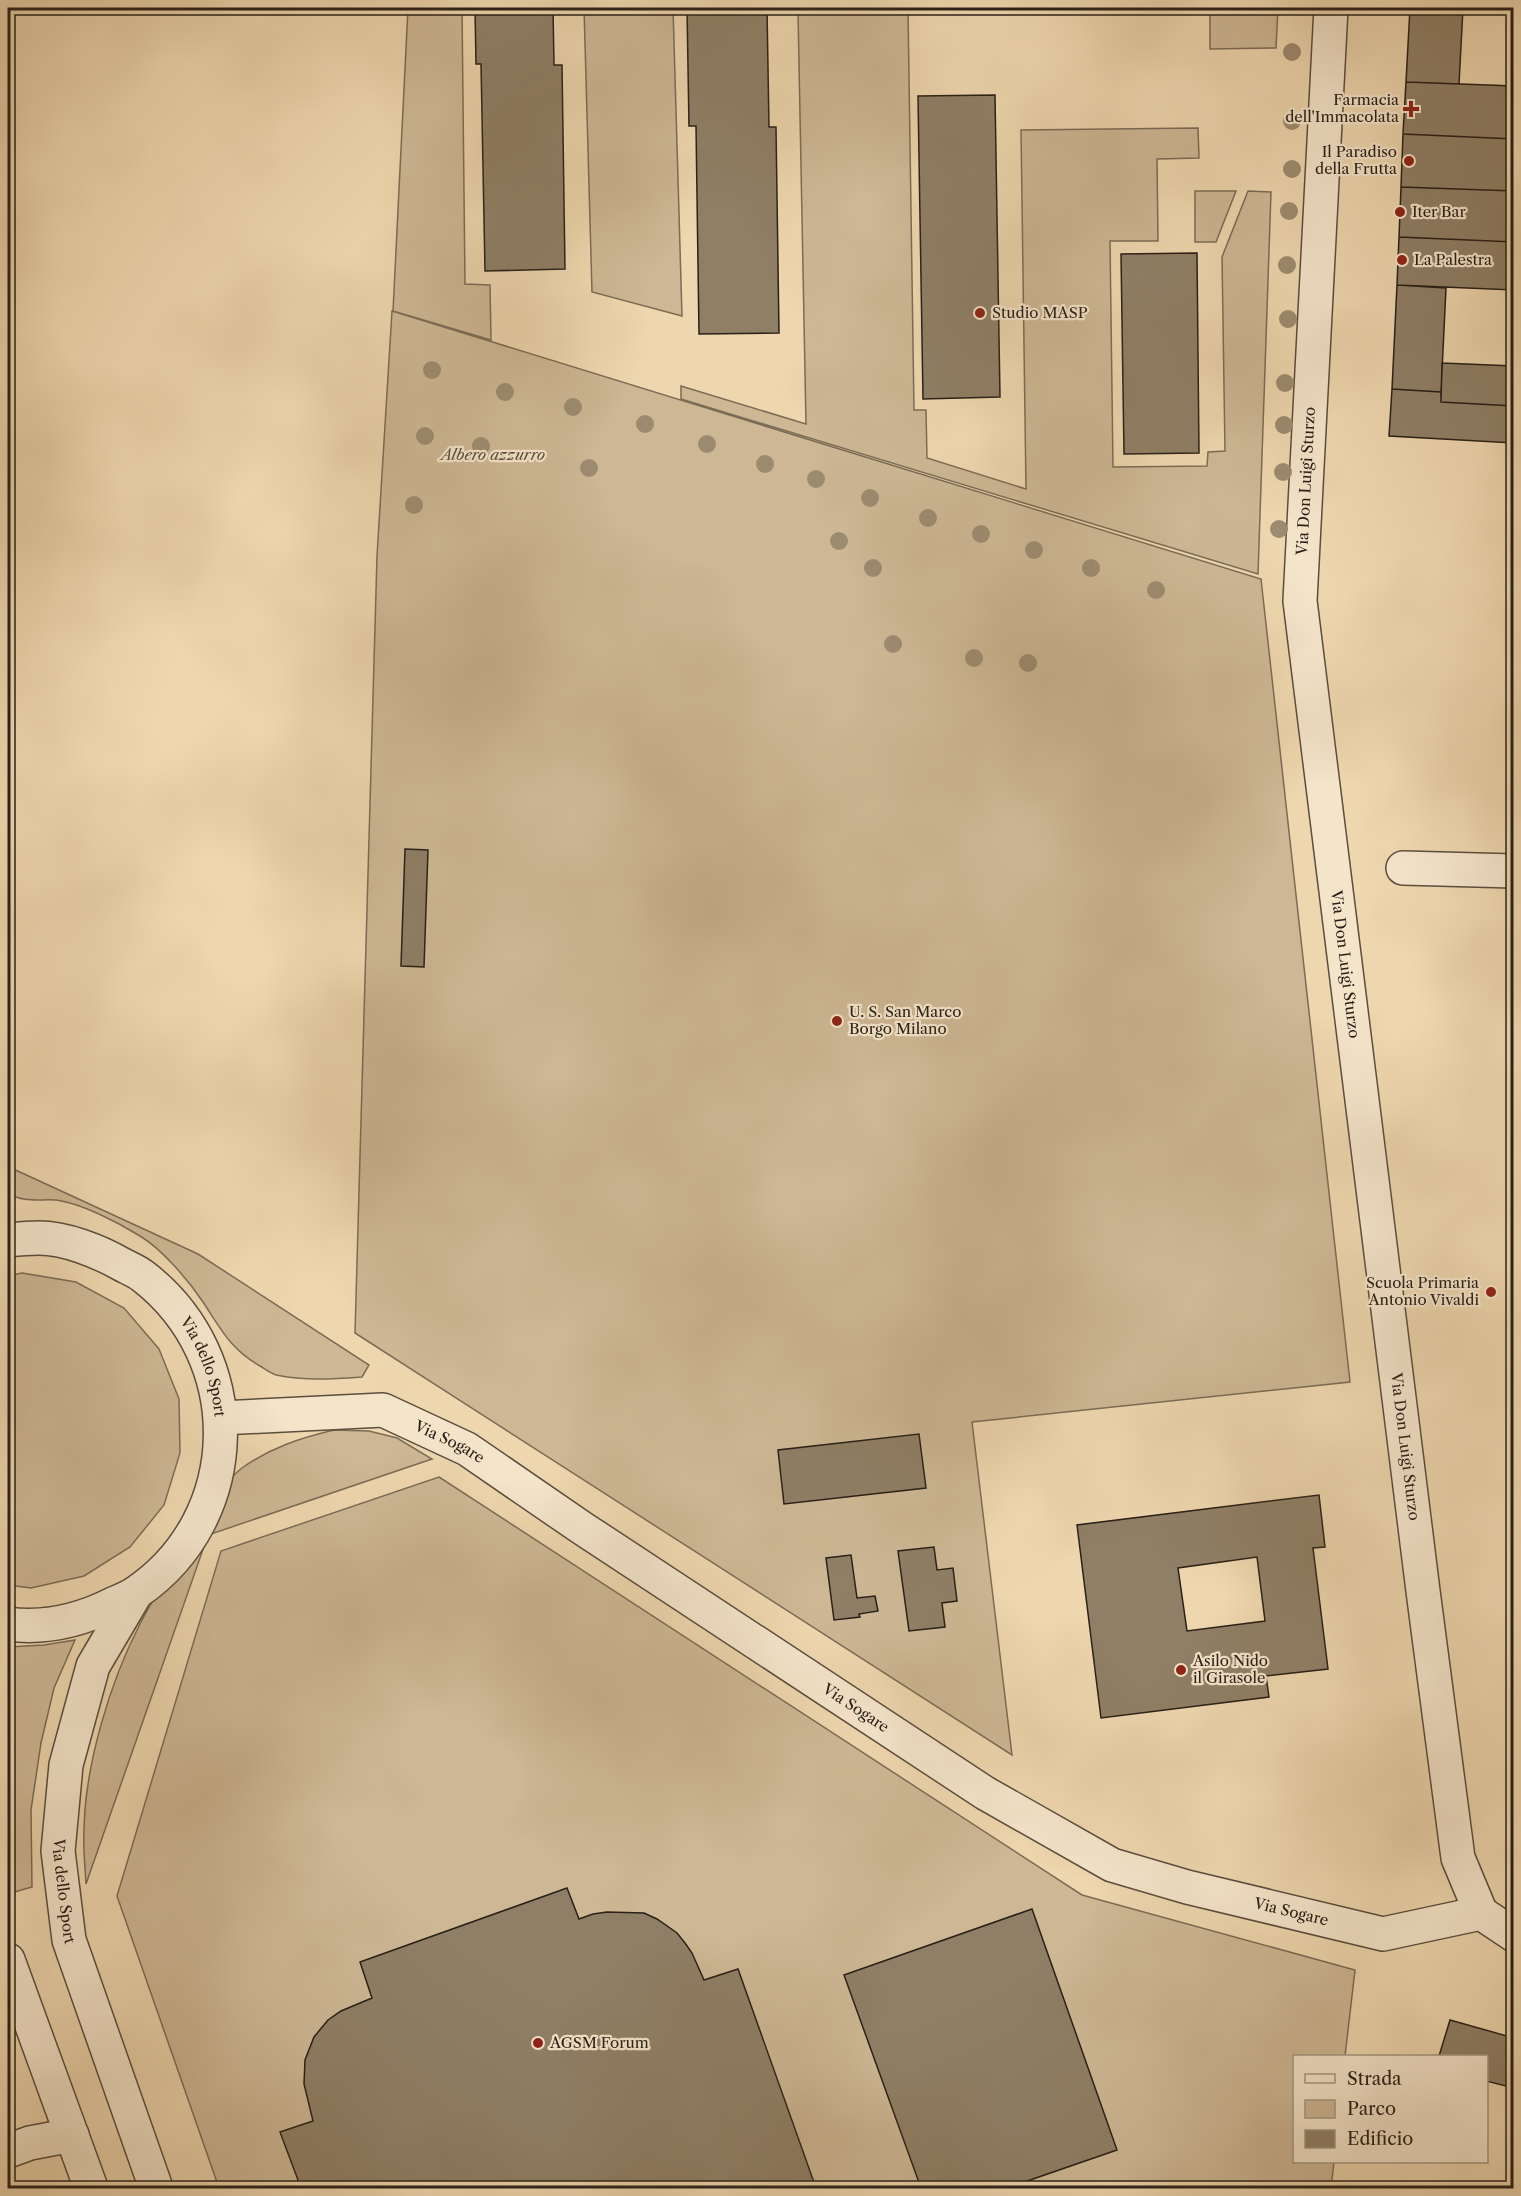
<svg xmlns="http://www.w3.org/2000/svg" width="1521" height="2196" font-family="'Libre Caslon Text',serif">
<rect width="100%" height="100%" fill="#eed6ae"/>
<filter id="stains"><feTurbulence type="fractalNoise" baseFrequency=".00333" numOctaves="4"/><feColorMatrix values="0 0 0 0 .2 0 0 0 0 .09 0 0 0 0 .02 0 0 0 .5 -.17"/></filter>
<radialGradient id="worn" r=".72"><stop offset=".6" stop-color="#630" stop-opacity="0"/><stop offset="1" stop-color="#630" stop-opacity=".3"/></radialGradient>
<path fill="#cdb794" stroke="#7b6c56" stroke-width="1.5" d="M408 8H462L465 284 490 285 491 340 393 311Z
M584 8H673L682 316 592 292Z
M1210 8H1278L1276 48 1210 49Z
M908 10 914 410H926L927 458 1026 489 1021 130 1198 128 1199 158 1157 159 1158 241H1110L1113 467 1207 466 1208 452 1225 451 1222 257 1248 191 1271 192 1258 574 681 399V386L806 424 798 12Z
M1195 191H1236L1216 242H1195Z
M392 311 1261 579 1350 1382 972 1422 1012 1755 355 1333 377 556Z
M9 1167 198 1254 369 1365 362 1377C334 1379 304 1381 276 1375 270 1373 265 1369 260 1366 230 1349 221 1329 203 1302 189 1281 162 1249 140 1236 119 1223 81 1203 56 1200 38 1199 24 1203 8 1193Z
M22 1273 76 1282 124 1308 159 1349 179 1399 180 1453 164 1505 130 1547 84 1576 31 1588 8 1585V1276Z
M334 1430 369 1431 397 1438 432 1459 208 1535 86 1884C85 1866 83 1848 84 1830 85 1765 110 1682 140 1624 155 1594 174 1567 192 1539 206 1517 222 1483 242 1468 270 1448 300 1438 334 1430Z
M439 1477 1082 1895 1355 1970 1345 2056H1294V2162H1334L1331 2188H219L117 1896 221 1551Z
M75 1640 54 1688 41 1743 31 1810 32 1887 11 1893 8 1883V1647L44 1645Z"/>
<path fill="#8f7f66" stroke="#292018" stroke-width="1.5" fill-rule="evenodd" d="M475 8H553L554 65H562L565 269 485 271 481 64H476Z
M687 8H767L769 127H776L779 333 699 334 696 126H689Z
M1410 8H1463L1459 84 1406 82Z
M1406 82 1514 86V139L1403 134Z
M995 95 1000 397 923 399 918 96Z
M1403 134 1514 139V191L1401 187Z
M1401 187 1514 191V242L1399 237Z
M1399 237 1514 242V290L1397 285Z
M1197 253 1199 453 1124 454 1121 254Z
M1397 285 1446 288 1441 392 1392 389Z
M1442 363 1514 366V406L1441 402Z
M1392 389 1441 392V402L1514 406V443L1389 436Z
M405 849 428 850 424 967 401 966Z
M919 1434 926 1488 784 1504 778 1450Z
M1319 1495 1325 1547 1313 1548 1328 1669 1266 1676 1269 1697 1101 1718 1077 1525ZM1257 1557 1265 1621 1187 1631 1178 1568Z
M934 1547 937 1570 953 1568 957 1601 942 1603 945 1627 909 1631 898 1551Z
M851 1555 857 1598 875 1596 878 1611 859 1614 860 1617 834 1620 826 1558Z
M567 1888 579 1919 593 1914 607 1912 644 1913 657 1919 677 1933 685 1943 692 1953 704 1980 738 1969 816 2188H301L280 2132 313 2121 304 2084 305 2060 314 2037 328 2020 341 2011 372 1998 360 1962Z
M1032 1909 1117 2150 1007 2188H921L844 1975Z
M1450 2020 1514 2038V2088L1486 2081V2056H1439Z"/>
<g fill="none" stroke-linecap="round" stroke-linejoin="round">
<defs>
<g id="minor">
<path id="s1" d="M1331 8 1300 601 1423 1591 1458 1858 1481 1913"/>
<path d="M1403 868 1514 871"/>
<path id="s2" d="M8 1240C18 1239 29 1238 39 1238 65 1238 98 1251 121 1264 128 1268 137 1271 144 1277 248 1358 246 1517 137 1592 130 1597 120 1601 113 1604 79 1621 45 1629 8 1624"/>
<path id="s3" d="M221 1418 383 1410 467 1449 582 1528 985 1793 1112 1865 1187 1887 1383 1934 1481 1913 1514 1935"/>
<path id="s4" d="M136 1593 93 1666 66 1765 58 1851 69 1940 156 2188"/>
<path d="M8 1960 91 2188"/>
<path d="M8 2151 30 2143 72 2135"/>
</g>
</defs>
<use href="#minor" stroke="#5a4e3e" stroke-width="36"/>
<use href="#minor" stroke="#f4e4ca" stroke-width="33"/>
</g>
<g fill="#9d8b70">
<circle cx="1292" cy="52" r="9"/>
<circle cx="1292" cy="121" r="9"/>
<circle cx="1292" cy="169" r="9"/>
<circle cx="1289" cy="211" r="9"/>
<circle cx="1287" cy="265" r="9"/>
<circle cx="1288" cy="319" r="9"/>
<circle cx="432" cy="370" r="9"/>
<circle cx="1285" cy="383" r="9"/>
<circle cx="505" cy="392" r="9"/>
<circle cx="573" cy="407" r="9"/>
<circle cx="645" cy="424" r="9"/>
<circle cx="1284" cy="425" r="9"/>
<circle cx="425" cy="436" r="9"/>
<circle cx="707" cy="444" r="9"/>
<circle cx="481" cy="446" r="9"/>
<circle cx="765" cy="464" r="9"/>
<circle cx="589" cy="468" r="9"/>
<circle cx="1283" cy="472" r="9"/>
<circle cx="816" cy="479" r="9"/>
<circle cx="870" cy="498" r="9"/>
<circle cx="414" cy="505" r="9"/>
<circle cx="928" cy="518" r="9"/>
<circle cx="1279" cy="529" r="9"/>
<circle cx="981" cy="534" r="9"/>
<circle cx="839" cy="541" r="9"/>
<circle cx="1034" cy="550" r="9"/>
<circle cx="873" cy="568" r="9"/>
<circle cx="1091" cy="568" r="9"/>
<circle cx="1156" cy="590" r="9"/>
<circle cx="893" cy="644" r="9"/>
<circle cx="974" cy="658" r="9"/>
<circle cx="1028" cy="663" r="9"/>
</g>
<g fill="#8f2418" stroke="#f4e4ca" stroke-width="2">
<path d="M1408 100h6v6h6v6h-6v6h-6v-6h-6v-6h6z"/>
<circle cx="1409" cy="161" r="6"/>
<circle cx="1400" cy="212" r="6"/>
<circle cx="1402" cy="260" r="6"/>
<circle cx="980" cy="313" r="6"/>
<circle cx="837" cy="1021" r="6"/>
<circle cx="1491" cy="1292" r="6"/>
<circle cx="1181" cy="1670" r="6"/>
<circle cx="538" cy="2043" r="6"/>
</g>
<g text-anchor="middle" stroke-width="4.5" stroke-linejoin="round" paint-order="stroke">
<g font-size="15" fill="#292018" stroke="#f4e4ca" text-anchor="start">
<text x="1399" y="105" text-anchor="end">Farmacia<tspan x="1399" dy="17">dell'Immacolata</tspan></text>
<text x="1397" y="157" text-anchor="end">Il Paradiso<tspan x="1397" dy="17">della Frutta</tspan></text>
<text x="1412" y="217">Iter Bar</text>
<text x="1414" y="265">La Palestra</text>
<text x="992" y="318">Studio MASP</text>
<text x="849" y="1017">U. S. San Marco<tspan x="849" dy="17">Borgo Milano</tspan></text>
<text x="1479" y="1288" text-anchor="end">Scuola Primaria<tspan x="1479" dy="17">Antonio Vivaldi</tspan></text>
<text x="1193" y="1666">Asilo Nido<tspan x="1193" dy="17">il Girasole</tspan></text>
<text x="550" y="2048">AGSM Forum</text>
</g>
<g font-size="15" font-style="italic" fill="#5a4d3d" stroke="#f4e4ca">
<text x="493" y="460">Albero azzurro</text>
</g>
<g font-size="15" fill="#292018" stroke="#f4e4ca">
<text transform="translate(1306 481) rotate(-87)" y="5">Via Don Luigi Sturzo</text>
<text dy="5" stroke="none"><textPath href="#s1" startOffset="960">Via Don Luigi Sturzo</textPath></text>
<text dy="5" stroke="none"><textPath href="#s2" startOffset="255">Via dello Sport</textPath></text>
<text dy="5" stroke="none"><textPath href="#s3" startOffset="236">Via Sogare</textPath></text>
<text dy="5" stroke="none"><textPath href="#s1" startOffset="1446">Via Don Luigi Sturzo</textPath></text>
<text dy="5" stroke="none"><textPath href="#s3" startOffset="722">Via Sogare</textPath></text>
<text dy="5" stroke="none"><textPath href="#s4" startOffset="314">Via dello Sport</textPath></text>
<text dy="5" stroke="none"><textPath href="#s3" startOffset="1208">Via Sogare</textPath></text>
</g>
</g>
<rect width="1521" height="2196" fill="none" stroke="#eed6ae" stroke-width="30"/>
<rect x="9" y="9" width="1503" height="2178" fill="none" stroke="#292018" stroke-width="3"/>
<rect x="15" y="15" width="1491" height="2166" fill="none" stroke="#292018" stroke-width="1.5"/>
<rect x="1293" y="2055" width="195" height="108" fill="#f4e4ca" stroke="#a39683" stroke-width="1.5"/>
<rect x="1305" y="2074" width="30" height="9" fill="#f4e4ca" stroke="#a39683" stroke-width="1.5"/>
<text x="1347" y="2085" font-size="18" fill="#292018">Strada</text>
<rect x="1305" y="2100" width="30" height="18" fill="#cdb794" stroke="#a39683" stroke-width="1.5"/>
<text x="1347" y="2115" font-size="18" fill="#292018">Parco</text>
<rect x="1305" y="2130" width="30" height="18" fill="#8f7f66" stroke="#a39683" stroke-width="1.5"/>
<text x="1347" y="2145" font-size="18" fill="#292018">Edificio</text>
<rect width="100%" height="100%" filter="url(#stains)"/>
<rect width="100%" height="100%" fill="url(#worn)"/>
</svg>
